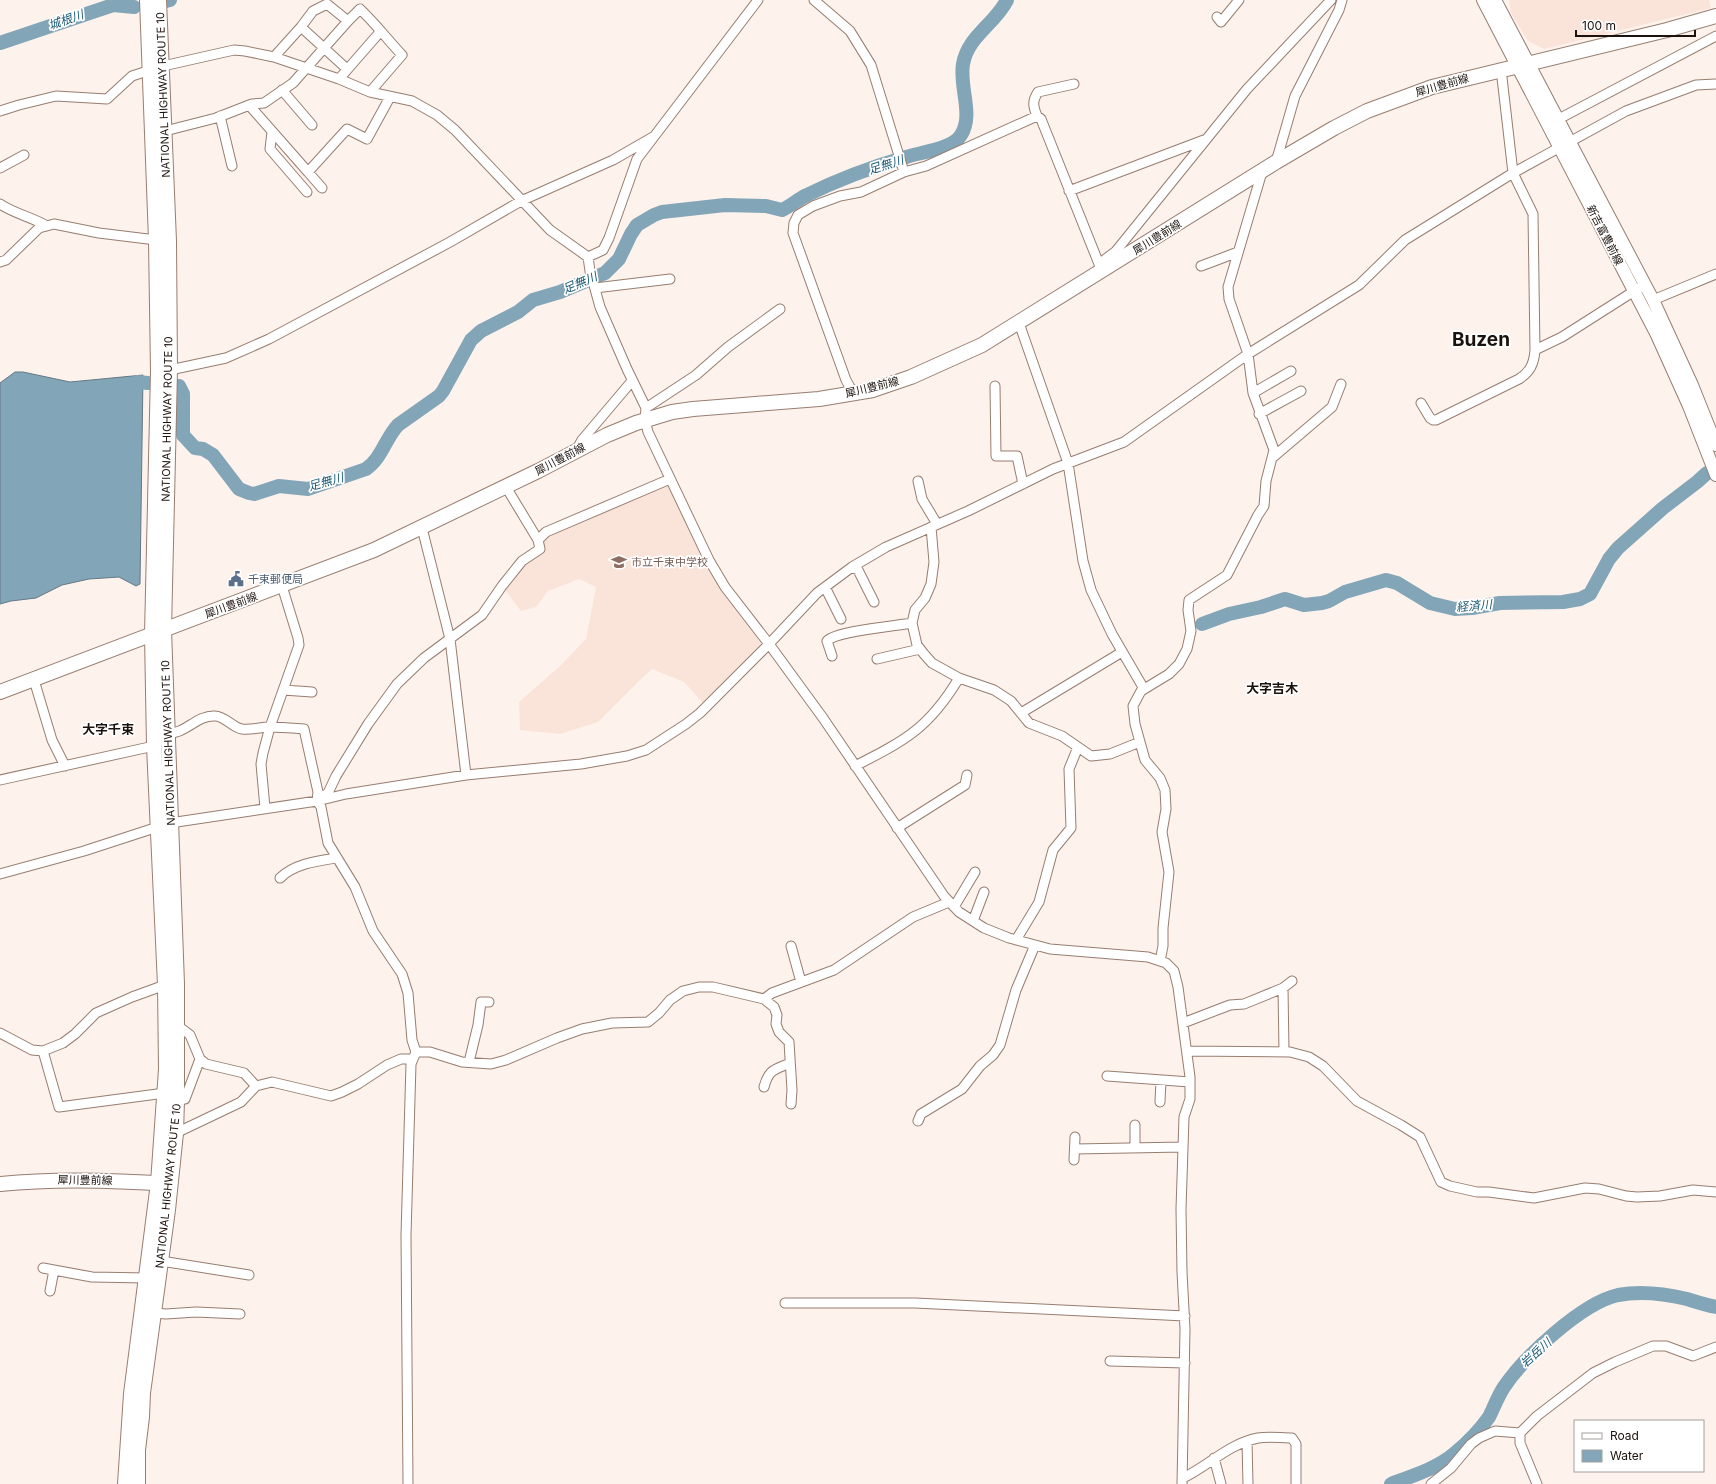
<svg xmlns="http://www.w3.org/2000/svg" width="1716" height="1484" font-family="Inter,'Noto Sans JP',sans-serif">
<rect width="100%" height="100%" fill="#fef2ec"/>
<path fill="#fae4d9" d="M1509 0H1709L1711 8 1544 49 1528 41 1511 13Z
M670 479 725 587 761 644 743 669 706 706 684 682 652 669 640 680 598 722 560 734 520 730 519 702 560 666 586 639 596 587 579 579 548 591 536 607 521 611 502 586 540 549 538 540Z"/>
<path fill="#82a5b8" stroke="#637985" d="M15 372H23L70 382 143 375 140 584 136 586 119 577 89 579 62 585 36 598 11 601 0 604V383Z"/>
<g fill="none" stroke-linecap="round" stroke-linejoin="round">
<path stroke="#82a5b8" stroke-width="14" d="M166 1 170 0
M0 43 113 5 134 7
M176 386H179L183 394V435L195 448 203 449 213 455 239 489 249 493 254 494 279 486 308 489 366 469C382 458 385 439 398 425L439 396 443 391 471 340 481 331 518 312 533 300 560 292 605 273 619 259 631 234 637 225 654 215 662 212 725 205 766 206 782 210C791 206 798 199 807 195 839 179 872 167 906 157 921 152 953 149 961 135 974 115 959 87 963 64 968 36 995 24 1007 0
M130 392 137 382 148 383
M1202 624 1229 614 1261 607 1285 599 1304 605 1322 603 1329 601 1345 592 1386 580 1397 583 1430 603 1455 609 1472 608 1500 603 1563 602 1580 599 1590 594 1609 559 1618 548 1663 508 1697 482 1707 473
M1391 1484C1412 1476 1436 1469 1454 1454 1466 1444 1480 1430 1489 1417 1494 1407 1498 1396 1504 1387 1524 1357 1582 1303 1618 1295 1639 1291 1666 1294 1687 1299 1697 1302 1706 1305 1716 1307"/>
<defs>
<path id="minor" d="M814 0 850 31 871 65 904 172
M1217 17 1221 22 1239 0
M301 27 347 69
M274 57 301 27 313 11 327 4 348 21 360 9C375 23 387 39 402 55L370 92
M339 79 380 32
M282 90 312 125
M249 105 308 172 347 129 367 139 390 97
M0 111 19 105 56 96 107 99 132 76 163 66 234 50 245 51 274 57 339 79 370 92 412 101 437 115 455 130 550 230 588 257 590 271 600 307 627 369 646 408 645 420 648 432 709 560 725 587 769 644 823 718 944 896 959 912 984 928 1009 938 1050 949 1148 957 1166 963 1174 971 1178 987 1190 1077V1099L1184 1117 1181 1209 1182 1272 1185 1329 1182 1484
M220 116 232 166
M1037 116C1033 106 1032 101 1038 92L1074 84
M1553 122 1716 36
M165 131 216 118 252 104 264 103 293 83 348 21
M272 132 270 149 307 192
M1276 162 1295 96 1339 10 1342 0
M0 168 24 155
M308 172 322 188
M1069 191 1204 140
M0 204C15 214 32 217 47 226
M588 257 603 250 609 238 637 159 758 0
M0 262 6 260 39 228 54 224 99 233 156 240
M1099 264 1116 251 1247 89 1331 0
M1201 266 1238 252
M595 288 670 279
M1653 300 1716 274
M1019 323 1068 463 1083 561 1091 590 1112 634 1144 689
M1535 350 1562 337 1639 288
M170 370 226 358 269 339 450 242 521 201 613 160 653 137
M995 386 996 456H1017L1023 484
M853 393 846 380 793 233 794 223 798 215 813 206 840 196 861 192 904 172 926 166 1037 116 1041 119 1099 264 1101 272
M1253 393 1291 371
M1421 403 1430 418 1433 420H1436L1519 379C1530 372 1534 364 1535 350L1533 214 1513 173 1501 69
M646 408 696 375 728 347 780 309
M1259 414 1301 391
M576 451 582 440 632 381
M1272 458 1332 407 1341 384
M918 481 922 499 937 524
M931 527 934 562 931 584 925 598 915 610 912 623 917 645 924 654 932 663 959 678 994 690 1011 701 1029 723 1062 736 1091 756 1110 754 1140 742
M422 528 450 639 466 775
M538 540 546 532 670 479
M852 567 858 570 874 602
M825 587 841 619
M832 656 827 641C836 631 895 626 912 623
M877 659 920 649
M34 680 52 740 65 766
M283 690 312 692
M1021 713 1122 652
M855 766C906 740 929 728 959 678
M0 780 154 746 167 733C185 735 196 715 215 716 225 716 233 728 242 729 250 730 259 728 267 727 279 727 292 728 304 729L318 792 317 801 321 807 328 843 355 887 373 931 402 974 408 993 412 1040 416 1052 411 1064 406 1235 408 1484
M319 799 328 793 336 776 368 724 397 684 424 658 482 615 502 586 522 561 540 549 538 540 506 487
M265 808 261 764 263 753 270 727 299 645 298 638 282 586
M897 828 965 785 967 775
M0 874 84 851 170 823 317 801 346 794 466 775 581 764 627 756 646 750 686 724 700 713 769 644 817 593 852 567 886 547 968 511 1053 469 1124 442 1248 354 1359 285 1405 240 1513 173 1626 111 1696 85 1716 84
M280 878C294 864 317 861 336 858
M954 907 975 872
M973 921 984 892
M1016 940 1039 902 1053 850 1071 828 1069 769 1078 747
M791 946 801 982
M1160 961 1163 946V928L1169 872 1162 832 1166 809 1165 790 1160 778 1145 760 1135 724 1133 706 1141 691 1169 674 1179 664 1187 649 1191 631 1188 610 1189 600 1227 575 1258 515 1264 506 1266 481 1274 450 1253 393 1248 354 1229 299 1228 287 1262 172
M764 999 772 993 834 970 913 917 949 902
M1183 1023 1230 1005 1244 1004 1283 988
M177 1025 190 1035 200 1059 206 1064 244 1073 256 1086
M0 1033 32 1050 43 1051 63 1043 75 1034 96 1013 132 997 165 985
M43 1051 59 1107 165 1093 177 1100 185 1099 200 1059
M1187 1051 1290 1052 1309 1057 1323 1066 1357 1101 1401 1125 1420 1137 1441 1182 1450 1186 1477 1192H1489L1534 1198 1585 1188 1599 1189 1626 1196 1637 1197 1660 1196 1693 1190 1716 1192
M1284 1051 1283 988 1292 981
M416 1052H430L462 1062 491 1064 506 1060 557 1038 582 1029 612 1023 648 1022 659 1013 670 1000 683 991 699 987H713L764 999 774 1007 777 1015 776 1024 779 1032 789 1042 792 1090 791 1104
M469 1062 478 1025 481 1002H489
M1107 1076 1190 1082
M764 1087C769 1069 774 1070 790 1063
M1160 1102 1161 1080
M918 1121 921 1114 962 1089 980 1066 993 1055 1000 1045 1016 990 1035 945
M176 1133 241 1102 256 1086 272 1082 331 1096 342 1092 358 1084 387 1065 401 1059H413
M1135 1148V1125
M1075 1149 1183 1147
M1074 1160 1075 1137
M161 1261 249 1275
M43 1268 92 1277 146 1278
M50 1291 54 1270
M785 1303H915L1185 1316
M154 1313 166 1314 196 1312 240 1314
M1110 1361 1185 1363
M1247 1441 1248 1484
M1214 1458 1221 1484
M1183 1478C1210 1465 1228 1444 1258 1438 1269 1436 1281 1438 1292 1438L1296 1444V1484
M1431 1484 1451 1468 1471 1444 1479 1438 1495 1431 1520 1433
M1537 1484 1520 1443V1433L1537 1416 1593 1373 1615 1362 1653 1346H1666L1693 1356 1716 1347"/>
<path id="secondary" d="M1483 0 1657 335 1689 406 1716 475
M1495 0 1653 300 1692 385 1716 445"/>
<path id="primary" d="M0 692 374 550 538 471 607 435 636 423 672 412 693 409 819 399 873 390 911 377 982 345 1276 162 1334 128 1367 111 1432 87 1667 30 1716 16
M0 1184C57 1178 113 1180 170 1184"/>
<path id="trunk" d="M125 1484 131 1394 158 1183 166 1069 165 985 154 746 152 635 158 371 156 240 147 0
M138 1484V1450L142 1417 143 1393 168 1210 176 1133 177 1100V984L164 630 170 370 169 241 159 0"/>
</defs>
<use href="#minor" stroke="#977d70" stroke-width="11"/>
<use href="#secondary" stroke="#977d70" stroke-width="14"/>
<use href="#primary" stroke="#977d70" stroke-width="16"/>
<use href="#trunk" stroke="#977d70" stroke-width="16"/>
<use href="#minor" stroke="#fff" stroke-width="9"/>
<use href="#secondary" stroke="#fff" stroke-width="12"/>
<use href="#primary" stroke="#fff" stroke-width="14"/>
<use href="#trunk" stroke="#fff" stroke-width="14"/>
</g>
<defs>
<symbol id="school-bare" viewBox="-9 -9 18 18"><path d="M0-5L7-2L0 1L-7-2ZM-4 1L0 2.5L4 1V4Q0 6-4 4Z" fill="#8d6e63" stroke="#fff" stroke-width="2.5" paint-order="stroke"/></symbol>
<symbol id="civic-bare" viewBox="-9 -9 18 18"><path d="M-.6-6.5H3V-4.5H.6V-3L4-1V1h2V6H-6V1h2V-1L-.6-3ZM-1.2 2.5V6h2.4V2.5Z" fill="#5c6f8a" stroke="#fff" stroke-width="2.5" paint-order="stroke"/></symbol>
</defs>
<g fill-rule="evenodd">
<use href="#school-bare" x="608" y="551" width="22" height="22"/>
<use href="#civic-bare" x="225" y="568" width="22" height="22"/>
</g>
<g text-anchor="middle" stroke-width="3.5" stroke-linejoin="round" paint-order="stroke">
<g font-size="11" fill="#1c120d" stroke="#fff">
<text transform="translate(1442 85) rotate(-16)" y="4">犀川豊前線</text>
<text transform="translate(163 95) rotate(-92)" y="4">NATIONAL HIGHWAY ROUTE 10</text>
<text transform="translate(1605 235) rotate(63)" y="4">新吉富豊前線</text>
<text transform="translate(1157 237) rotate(-32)" y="4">犀川豊前線</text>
<text transform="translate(872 387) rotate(-14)" y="4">犀川豊前線</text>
<text transform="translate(167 419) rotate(-89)" y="4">NATIONAL HIGHWAY ROUTE 10</text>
<text transform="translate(560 459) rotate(-28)" y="4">犀川豊前線</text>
<text transform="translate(231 605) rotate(-20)" y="4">犀川豊前線</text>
<text transform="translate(168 743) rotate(-92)" y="4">NATIONAL HIGHWAY ROUTE 10</text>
<text transform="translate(85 1180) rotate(1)" y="4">犀川豊前線</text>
<text transform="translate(168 1186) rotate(-84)" y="4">NATIONAL HIGHWAY ROUTE 10</text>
</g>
<g font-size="11" fill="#785e54" stroke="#fff" text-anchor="start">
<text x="631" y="566">市立千束中学校</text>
</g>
<g font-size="11" fill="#4e5e75" stroke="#fff" text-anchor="start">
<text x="248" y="583">千束郵便局</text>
</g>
<g font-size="12" font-style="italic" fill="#185874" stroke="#fff">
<text transform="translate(66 20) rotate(-19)" y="4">城根川</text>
<text transform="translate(886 165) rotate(-18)" y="4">足無川</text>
<text transform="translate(580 283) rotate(-23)" y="4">足無川</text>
<text transform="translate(326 482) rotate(-16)" y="4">足無川</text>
<text transform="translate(1474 606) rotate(-5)" y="4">経済川</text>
<text transform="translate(1536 1353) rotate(-42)" y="4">岩岳川</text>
</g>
<g font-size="13" font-weight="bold" fill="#1c120d" stroke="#fff">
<text x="1272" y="693">大字吉木</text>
<text x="108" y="734">大字千束</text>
</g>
<g font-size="19" font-weight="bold" fill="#1c120d" stroke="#fff">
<text x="1481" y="346">Buzen</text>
</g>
</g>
<rect x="1574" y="1420" width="130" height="52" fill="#ffffff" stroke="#a4a09e"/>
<rect x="1582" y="1433" width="20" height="6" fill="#ffffff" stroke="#a4a09e"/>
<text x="1610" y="1440" font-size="12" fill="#1c120d">Road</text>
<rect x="1582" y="1450" width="20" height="12" fill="#82a5b8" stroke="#a4a09e"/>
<text x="1610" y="1460" font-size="12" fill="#1c120d">Water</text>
<path d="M1576 30v6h119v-6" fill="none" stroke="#1c120d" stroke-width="2"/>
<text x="1582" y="30" font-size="12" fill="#1c120d" stroke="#ffffff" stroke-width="3" paint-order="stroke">100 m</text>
</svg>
